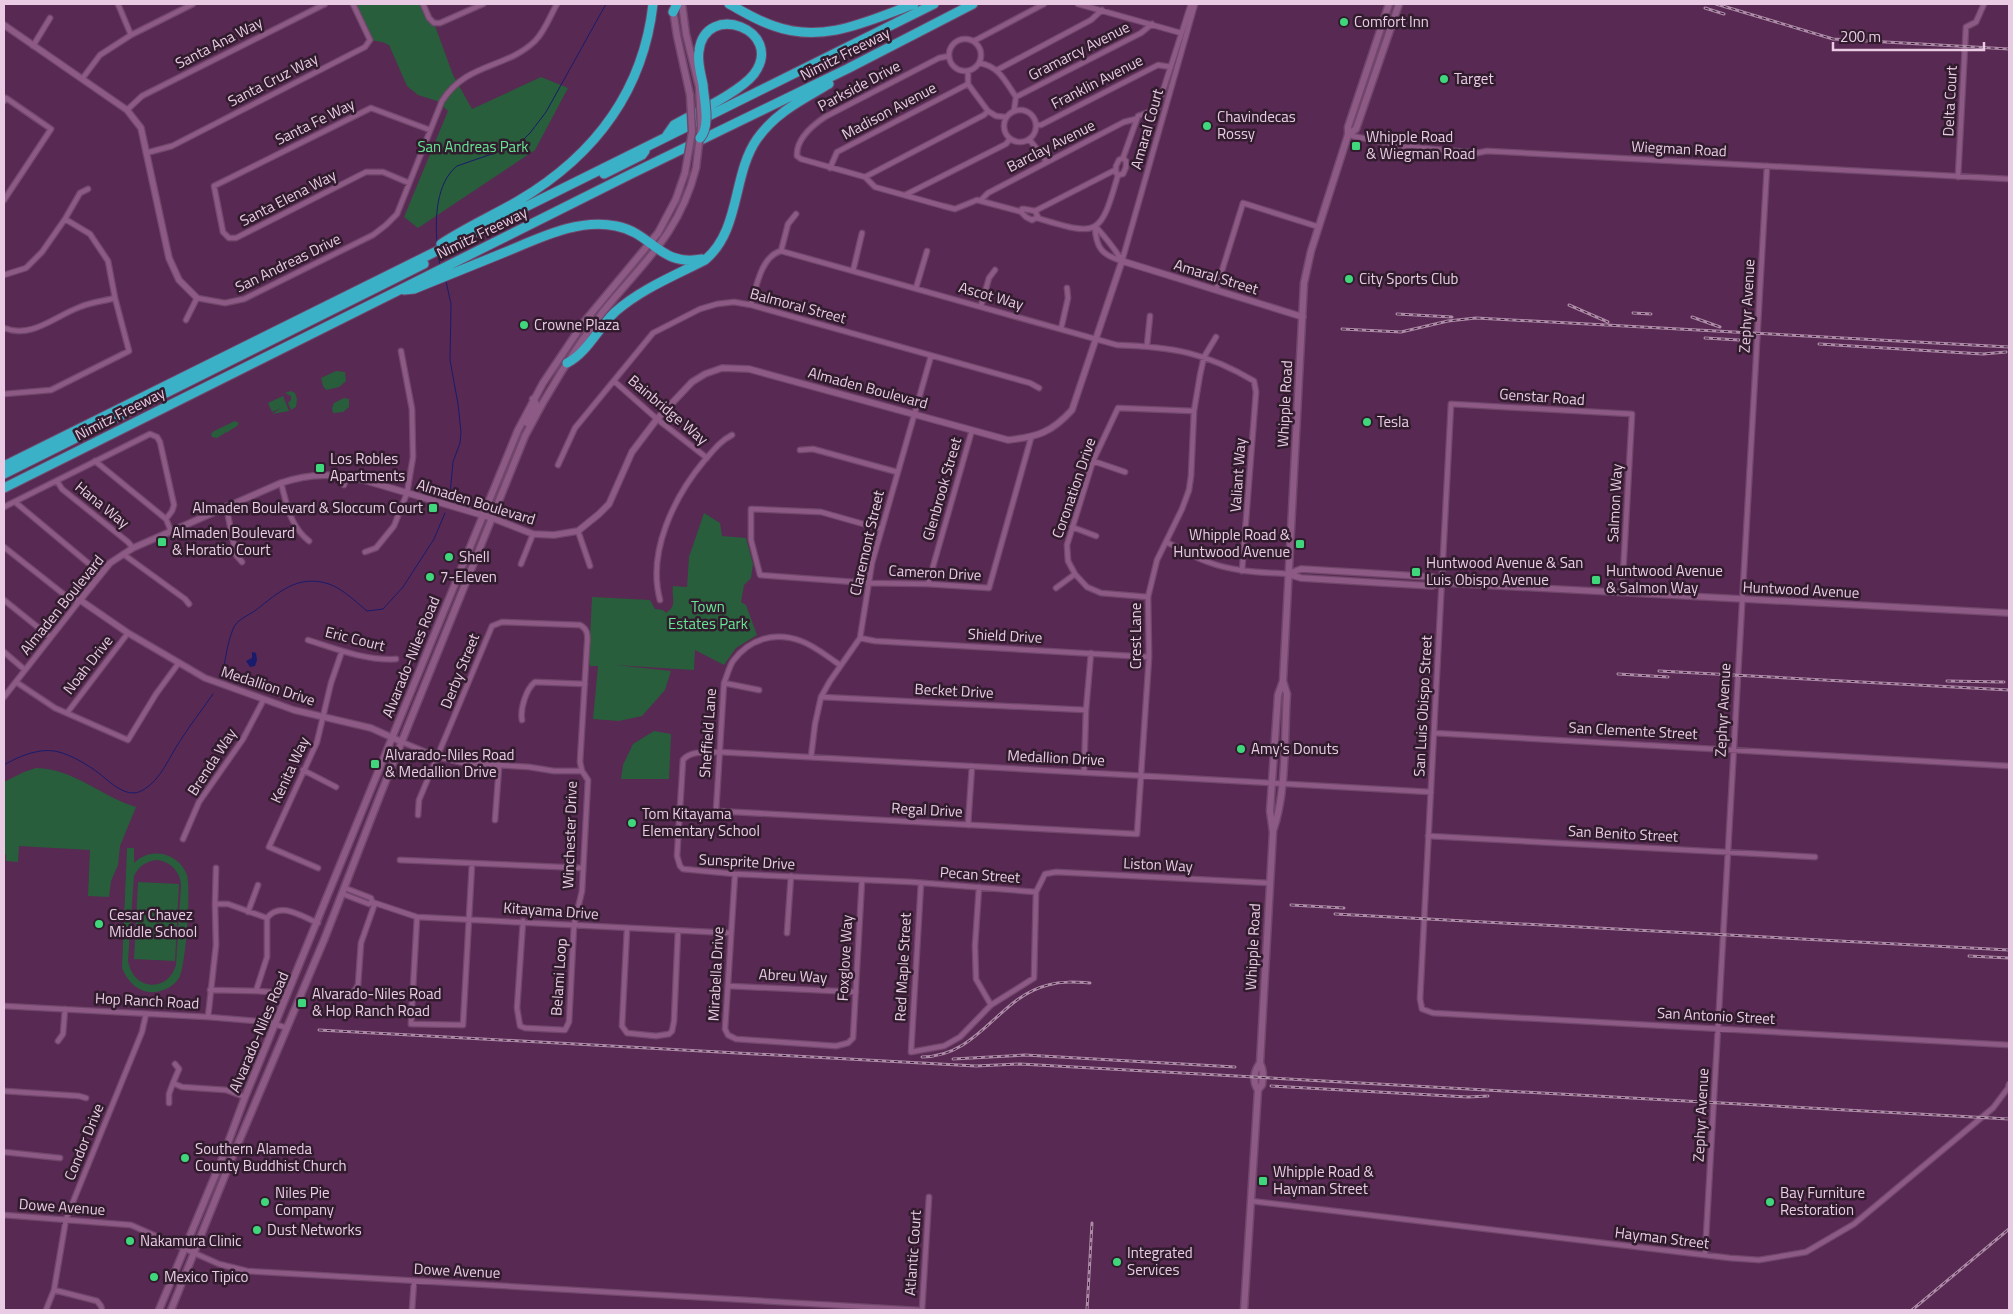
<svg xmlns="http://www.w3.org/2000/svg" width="2013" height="1314" font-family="'Titillium Web',sans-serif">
<rect width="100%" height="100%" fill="#582952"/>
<path fill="#285e3b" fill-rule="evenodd" d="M353 4H423L434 23 453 75 472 109 541 77 568 88 535 150 418 228 404 217 448 111 437 101 418 95 407 86 389 45 382 42 370 40Z
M336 371 345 372 346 381 339 387 326 390 323 386 321 378Z
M291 391 295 393 297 399 296 407 291 410 288 403 291 400V396L285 393Z
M283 396 289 411 272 414 281 408 272 412 268 403Z
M344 398 349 399V407L343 412 333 413 332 408 334 403Z
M235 421 239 423 237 426 226 433 224 431 225 433 217 438 212 437 211 434 214 431Z
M704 513 720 523 722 536 746 538 753 564 751 578 744 585 741 602 746 605 757 635 736 648 724 665 695 650 694 670 615 665 671 671 665 690 642 716 619 721 593 719 598 666H590L589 659 592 597 650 600 655 609 663 610 666 613C678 605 671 597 673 586L687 587 689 557Z
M654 731 671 734 669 779H621L623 765 633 744Z
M36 768C75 769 100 796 136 807L120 846 118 865 111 881 109 897 88 896 90 850 19 846 18 862 6 861V855L4 854V782L24 772Z
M127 848H134V863C151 846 179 853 187 875 191 888 186 967 179 978 173 988 160 993 149 992 135 990 127 980 122 968ZM156 860C170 861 180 871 181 885L176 965C167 994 132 990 128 960L134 876C139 866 145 862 156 860Z
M138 882 179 884 175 961 134 959Z"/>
<path fill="#191b6d" d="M252 652 256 653 257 660 255 666 250 667 246 661 252 658Z"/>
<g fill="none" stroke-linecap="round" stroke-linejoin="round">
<path stroke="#191b6d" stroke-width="1" d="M437 243C435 218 436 183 457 166L512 147 523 140 530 133 546 112 606 4
M438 255 440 265
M446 281 451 304 450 360 458 404 461 432 460 443 453 462 450 494
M224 667C226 655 228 641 233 629 237 619 248 616 256 610 279 592 298 574 329 584 343 589 356 602 367 611L383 609 403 587 434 539 445 513
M4 765C19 756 41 747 59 752 70 755 83 762 93 769 107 778 125 801 143 790 161 780 169 757 180 741 190 725 202 710 213 694"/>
<defs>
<path id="minor" d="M118 4 131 35
M423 4 429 18 434 23H440L483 4
M1078 4 1181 33
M949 55a16 16 0 1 1 32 0a16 16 0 1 1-32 0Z
M974 41 1044 4
M33 46 50 18
M949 56 939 58 825 117C813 125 796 139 797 156L801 159 865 177 875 187 943 206 955 209 977 200 1022 212
M979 63C999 66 1005 81 1016 97L1014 110
M997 70 1091 20 1102 10
M968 71V84L988 111 996 116 1005 117
M82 79 100 55 131 35 193 4
M1016 97 1141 33 1152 24
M4 101 6 98 51 129 4 200
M127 110 142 96 325 4
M1004 126a16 16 0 1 1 32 0a16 16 0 1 1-32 0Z
M1036 125H1041L1158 65 1171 67
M1348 135 1400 146 1477 153 1487 151 2009 179
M1029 139 1047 162
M146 153 172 146 365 47 370 40 353 4
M1123 158 1138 116 1157 109 1191 4
M1123 158 1126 161V167L1123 174 1118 175 1116 173V166L1119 160Z
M830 168 837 152 968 84
M865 177 984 115 988 111
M1958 177 1966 27 1976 22 1984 4
M409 183 383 172H366L236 238H229L223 232 214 186 371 108 430 130
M905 195 1006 144 1010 139
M981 200 988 193 1124 122 1136 119
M1024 209 1035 211 1038 217 1032 220 1026 217 1022 213V209Z
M1035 211 1115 170
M1037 218C1098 236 1100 238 1118 175
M1095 227C1096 248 1102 255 1122 261
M1096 227C1106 238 1115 249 1122 261
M781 251 788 224 796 214
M1122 261 1195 4
M853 271 862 233
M4 275 26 268 42 252 65 219 80 193 88 189
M916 288 927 251
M1216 290 1243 203 1319 227
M751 305C756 288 761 256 781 251L1117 345C1172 347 1205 352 1254 381L1256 392 1242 571
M981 306 989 278 995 270
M186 320 197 298 225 303 244 299 373 235 386 225 397 214 442 101C467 62 506 69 535 41 545 31 550 16 557 4
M4 328C32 339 55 316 80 307 91 302 104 301 115 298
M1061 329 1068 298 1067 288
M1147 345 1150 316
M614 381 657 419 707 458
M4 394 51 390 129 351 115 298 108 261 90 234 65 219
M800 450 813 449 897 472
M95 461 166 519 171 531
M1093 461 1125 472
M558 465 575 428 653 333 700 309 717 304 734 302 751 305 1030 383 1039 388
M57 481 62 489 128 542 133 548
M281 483C287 505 290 526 309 541
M344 485 347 476
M15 502 100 573
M226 506 236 555 242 562
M4 507 150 434 157 437 160 442 174 505 172 511 166 519
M1072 527 1096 536
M881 529 821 512 751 509V540L760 575 868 583 928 584 989 588 1031 438
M578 531 590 566
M1166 542C1180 548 1193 557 1208 562 1234 572 1261 572 1288 574
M4 547 71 600H80
M365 552 376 548 394 526 407 493 413 457 412 409 401 351
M123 554 185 599 189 604
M521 564 533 534
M928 584 972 430
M1056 588 1075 574
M1622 593 1632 414 1451 404 1420 999 1422 1009 1433 1013 2009 1045
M1148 597 1101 593 1087 587 1075 574 1068 561 1067 545 1093 461 1118 408 1194 411
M4 600 50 637
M660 600C647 552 674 497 704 461 713 451 720 441 732 435
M860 638 875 641 1149 657
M308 640C336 649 367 661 396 659
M4 652 25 670
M840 665C828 657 815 646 801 641 775 631 749 639 733 661 729 667 727 676 724 683L716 811 1137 834 1149 657 1148 597 1157 560 1182 509 1189 490 1191 476 1194 411 1200 375 1204 357 1216 337
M16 682 55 708 128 740 156 694 178 664
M724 683 759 690
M4 697 80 600
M821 697 1086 710
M67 713 128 633
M522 720C520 709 526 689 535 682L585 684
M1434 733 2009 766
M402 742 438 757 464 763 529 767 554 771H582
M811 757 815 724 821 697 830 681 860 638 872 563 931 356
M303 770 336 787
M1084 772 1086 710 1091 653
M418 815 419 800 492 626 502 622 580 625C588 629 588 636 587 645L580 762 582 771 588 780 582 891 574 925 569 1022 565 1030 525 1028 520 1026 517 1008 523 921
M495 820 499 767
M968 825 972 766
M1428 836 1815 857
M183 839 199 802 243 739 264 699
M400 860 583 868
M318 868 269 847 317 742 331 683 342 651
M735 874 726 1014 725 1029 728 1035 736 1039 836 1046 848 1043 853 1038 862 880
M921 883 911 1052 944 1046 960 1037 991 1005 1034 978 1036 892 1045 874 1056 872 1269 883
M979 887 975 946 976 979 991 1005
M345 888 371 898 372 902
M1036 892 912 882 735 874 683 869 680 866 677 856 683 760C691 750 707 753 719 752L1431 792
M343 894 369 904 372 902 417 917 730 933
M215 904 216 868
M248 912 258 885
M417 917 411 1024 463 1025 472 864
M627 929 622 1026 627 1033 656 1036 669 1034 672 1031 674 1021 678 931
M787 933 791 876
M728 986 856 992
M210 990 256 991 267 957V918C280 901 301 916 318 923
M256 991 271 992
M353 993 358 985 361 943 375 903
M4 1006 208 1017 268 1022 287 1028
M208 1017 216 945 215 904H228L267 918
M58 1041 63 1034 65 1009
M175 1064 179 1069 173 1083 182 1087 226 1090 245 1097
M4 1091 79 1096 86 1098
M169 1103V1094L173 1083
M4 1152 60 1158
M1251 1201 1730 1258 1759 1260 1806 1252 1854 1224 1993 1108 2008 1088 2009 1084
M4 1215 131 1225 219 1264 247 1271 919 1310
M1705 1255 1767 166
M54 1290 97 1301 101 1306 102 1310
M46 1310 54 1290 66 1219 142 1032 146 1014
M412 1310 414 1281
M922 1310 929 1197"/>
<path id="tertiary" d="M4 25 127 110 141 128 169 258 179 280 197 298
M1288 574 1301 578 1432 586 1442 583 2009 613
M1288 574 1301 569 1369 573 1433 577 1442 583
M402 742 371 728 294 710 205 678 128 633 80 600 110 563 133 548 281 483C311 473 337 473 367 481L492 518 533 534 554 535 578 531 599 514 609 504 632 452 657 419 692 382 705 374 722 368 749 369 1008 440C1038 437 1052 432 1072 410L1122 261 1303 317"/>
<path id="secondary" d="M682 4 686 34 699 87
M673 10 677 36 690 95
M1348 135 1356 129 1399 4
M527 423 536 404 533 399
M1273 831C1287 792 1284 736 1287 694L1283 681
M1258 1090 1262 1085C1263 1076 1264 1071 1260 1063
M159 1310 222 1159 245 1097 518 430 543 383 584 322 658 233 676 199 685 173
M171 1310 232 1158 324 940 381 793 525 436C547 393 573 351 602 313 643 262 679 235 696 168
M1244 1310 1258 1090C1252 1081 1254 1071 1260 1063L1273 832 1270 811 1278 695 1283 681 1304 283 1311 251 1348 135V127L1389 4"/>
<path id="motorway" d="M729 4C744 12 758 21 774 26 823 44 868 21 914 4
M673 12 677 4
M667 135 674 125C695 113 740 92 754 74 786 30 705 0 699 51 697 62 701 74 703 85
M604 174 642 155 645 151
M441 244C465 228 492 216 518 201 594 156 643 93 653 4
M404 290 414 289C444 277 473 265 503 253 538 239 577 218 616 226 653 233 659 267 702 259
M567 363C587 353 598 328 615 312 641 289 674 276 705 260 741 230 732 175 757 139 776 112 802 100 829 84
M4 466 934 4
M4 474 424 264
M4 488 631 174 847 69 973 4"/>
</defs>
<use href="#minor" stroke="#70476b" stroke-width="7"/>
<use href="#tertiary" stroke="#70476b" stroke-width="8"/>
<use href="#secondary" stroke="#70476b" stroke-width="9"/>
<use href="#motorway" stroke="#70476b" stroke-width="11"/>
<use href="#minor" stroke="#8d5985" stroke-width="4.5"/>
<use href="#tertiary" stroke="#8d5985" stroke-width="5.5"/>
<use href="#secondary" stroke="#8d5985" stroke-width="6"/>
<use href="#motorway" stroke="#3ab1c7" stroke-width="9"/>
<defs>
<path id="rail" d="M1716 4 1833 39 2009 49
M1705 8 1724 14
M1569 305 1608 322
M1633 313 1651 314
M1397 314 1452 317
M1692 317 1720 327
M1342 329 1401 332 1448 321 1476 318 2009 347
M1705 338 1739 340
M1819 344 1983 354 2006 352
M1659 671 2009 690
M1618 674 1668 677
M1947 681 2004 682
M1291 905 1344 908
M1335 914 2009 950
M1969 956 2009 958
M319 1030 976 1066 1020 1064 2009 1119
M922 1057C980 1056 997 998 1048 985 1062 981 1076 982 1090 983
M953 1059 1025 1055 1235 1067
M1271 1086 1468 1097 1488 1096
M1087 1310 1092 1223
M1912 1310 2009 1229"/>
</defs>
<use href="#rail" stroke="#ae89a8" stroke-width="3"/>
<use href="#rail" stroke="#311c2e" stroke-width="1" stroke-dasharray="4" stroke-linecap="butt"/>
<defs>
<path id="secondary-bridge" d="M696 168 701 127 699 87
M685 173 692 132 690 95"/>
<path id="motorway-bridge" d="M700 138C711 126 704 100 703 85"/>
</defs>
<use href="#secondary-bridge" stroke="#70476b" stroke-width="9" stroke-linecap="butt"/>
<use href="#motorway-bridge" stroke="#70476b" stroke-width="11" stroke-linecap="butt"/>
<use href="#secondary-bridge" stroke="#8d5985" stroke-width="6"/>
<use href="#motorway-bridge" stroke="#3ab1c7" stroke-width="9"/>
</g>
<g fill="#40d77c" stroke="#311c2e" stroke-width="2">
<circle cx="1344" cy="22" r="5"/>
<circle cx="1444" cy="79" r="5"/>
<circle cx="1207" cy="126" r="5"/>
<rect x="1351" y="141" width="10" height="10" rx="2.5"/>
<circle cx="1349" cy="279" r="5"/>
<circle cx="524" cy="325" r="5"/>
<circle cx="1367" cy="422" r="5"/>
<rect x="315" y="463" width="10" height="10" rx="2.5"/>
<rect x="428" y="503" width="10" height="10" rx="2.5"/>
<rect x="157" y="537" width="10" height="10" rx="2.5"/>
<rect x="1295" y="539" width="10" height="10" rx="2.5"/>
<circle cx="449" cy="557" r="5"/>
<rect x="1411" y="567" width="10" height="10" rx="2.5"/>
<circle cx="430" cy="577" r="5"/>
<rect x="1591" y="575" width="10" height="10" rx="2.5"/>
<circle cx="1241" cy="749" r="5"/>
<rect x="370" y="759" width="10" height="10" rx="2.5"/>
<circle cx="632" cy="823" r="5"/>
<circle cx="99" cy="924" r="5"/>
<rect x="297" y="998" width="10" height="10" rx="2.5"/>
<circle cx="185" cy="1158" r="5"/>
<rect x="1258" y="1176" width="10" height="10" rx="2.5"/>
<circle cx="265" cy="1202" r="5"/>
<circle cx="1770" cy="1202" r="5"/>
<circle cx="257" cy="1230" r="5"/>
<circle cx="130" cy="1241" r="5"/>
<circle cx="1117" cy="1262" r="5"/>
<circle cx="154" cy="1277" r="5"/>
</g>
<g text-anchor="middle" stroke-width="5" stroke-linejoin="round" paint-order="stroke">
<g font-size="15" fill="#e9cbe3" stroke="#311c2e" text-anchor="start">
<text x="1354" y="27">Comfort Inn</text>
<text x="1454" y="84">Target</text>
<text x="1217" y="122">Chavindecas<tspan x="1217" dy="17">Rossy</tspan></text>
<text x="1366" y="142">Whipple Road<tspan x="1366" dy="17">&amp; Wiegman Road</tspan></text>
<text x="1359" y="284">City Sports Club</text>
<text x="534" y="330">Crowne Plaza</text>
<text x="1377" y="427">Tesla</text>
<text x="330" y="464">Los Robles<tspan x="330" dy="17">Apartments</tspan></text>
<text x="423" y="513" text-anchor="end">Almaden Boulevard &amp; Sloccum Court</text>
<text x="172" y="538">Almaden Boulevard<tspan x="172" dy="17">&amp; Horatio Court</tspan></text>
<text x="1290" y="540" text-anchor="end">Whipple Road &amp;<tspan x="1290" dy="17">Huntwood Avenue</tspan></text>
<text x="459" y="562">Shell</text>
<text x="1426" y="568">Huntwood Avenue &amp; San<tspan x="1426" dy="17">Luis Obispo Avenue</tspan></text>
<text x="1606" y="576">Huntwood Avenue<tspan x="1606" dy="17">&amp; Salmon Way</tspan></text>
<text x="440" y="582">7-Eleven</text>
<text x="1251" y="754">Amy's Donuts</text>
<text x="385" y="760">Alvarado-Niles Road<tspan x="385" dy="17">&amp; Medallion Drive</tspan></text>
<text x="642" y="819">Tom Kitayama<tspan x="642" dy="17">Elementary School</tspan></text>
<text x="109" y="920">Cesar Chavez<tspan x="109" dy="17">Middle School</tspan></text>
<text x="312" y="999">Alvarado-Niles Road<tspan x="312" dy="17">&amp; Hop Ranch Road</tspan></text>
<text x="195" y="1154">Southern Alameda<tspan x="195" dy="17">County Buddhist Church</tspan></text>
<text x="1273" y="1177">Whipple Road &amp;<tspan x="1273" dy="17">Hayman Street</tspan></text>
<text x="275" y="1198">Niles Pie<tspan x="275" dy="17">Company</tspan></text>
<text x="1780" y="1198">Bay Furniture<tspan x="1780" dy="17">Restoration</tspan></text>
<text x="267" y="1235">Dust Networks</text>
<text x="140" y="1246">Nakamura Clinic</text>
<text x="1127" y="1258">Integrated<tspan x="1127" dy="17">Services</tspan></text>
<text x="164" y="1282">Mexico Tipico</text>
</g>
<g font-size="15" fill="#e9cbe3" stroke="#311c2e">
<text transform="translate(219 43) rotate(-27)" y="5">Santa Ana Way</text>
<text transform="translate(1079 51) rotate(-27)" y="5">Gramarcy Avenue</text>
<text transform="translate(845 54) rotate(-27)" y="5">Nimitz Freeway</text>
<text transform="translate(273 80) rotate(-27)" y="5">Santa Cruz Way</text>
<text transform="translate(1097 82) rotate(-27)" y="5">Franklin Avenue</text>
<text transform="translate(859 86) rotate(-28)" y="5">Parkside Drive</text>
<text transform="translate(1950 101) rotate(-87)" y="5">Delta Court</text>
<text transform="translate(889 111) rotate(-28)" y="5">Madison Avenue</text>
<text transform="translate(315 122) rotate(-26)" y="5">Santa Fe Way</text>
<text transform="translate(1147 129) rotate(-74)" y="5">Amaral Court</text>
<text transform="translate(1051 146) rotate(-27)" y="5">Barclay Avenue</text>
<text transform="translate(1679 149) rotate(3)" y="5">Wiegman Road</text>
<text transform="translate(288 198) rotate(-27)" y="5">Santa Elena Way</text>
<text transform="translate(482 233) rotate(-26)" y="5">Nimitz Freeway</text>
<text transform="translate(288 263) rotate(-26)" y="5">San Andreas Drive</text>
<text transform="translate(1216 277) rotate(17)" y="5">Amaral Street</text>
<text transform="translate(991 296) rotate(16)" y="5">Ascot Way</text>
<text transform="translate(798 306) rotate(15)" y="5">Balmoral Street</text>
<text transform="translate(1747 306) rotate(-87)" y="5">Zephyr Avenue</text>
<text transform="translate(868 388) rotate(15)" y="5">Almaden Boulevard</text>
<text transform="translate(1542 397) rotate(4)" y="5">Genstar Road</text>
<text transform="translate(1285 404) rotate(-87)" y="5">Whipple Road</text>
<text transform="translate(668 410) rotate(40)" y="5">Bainbridge Way</text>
<text transform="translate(120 414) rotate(-27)" y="5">Nimitz Freeway</text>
<text transform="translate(1238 475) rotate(-86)" y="5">Valiant Way</text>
<text transform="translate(1074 488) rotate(-71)" y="5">Coronation Drive</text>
<text transform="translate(942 489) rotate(-74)" y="5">Glenbrook Street</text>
<text transform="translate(476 502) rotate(17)" y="5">Almaden Boulevard</text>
<text transform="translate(1615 503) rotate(-87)" y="5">Salmon Way</text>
<text transform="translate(102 505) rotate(39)" y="5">Hana Way</text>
<text transform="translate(867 543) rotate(-77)" y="5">Claremont Street</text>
<text transform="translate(935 573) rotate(3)" y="5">Cameron Drive</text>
<text transform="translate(1801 590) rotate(3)" y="5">Huntwood Avenue</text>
<text transform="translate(62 605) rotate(-51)" y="5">Almaden Boulevard</text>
<text transform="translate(1005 636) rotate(3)" y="5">Shield Drive</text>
<text transform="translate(1136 636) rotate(-90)" y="5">Crest Lane</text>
<text transform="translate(355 639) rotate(14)" y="5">Eric Court</text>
<text transform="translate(411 657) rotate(-68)" y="5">Alvarado-Niles Road</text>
<text transform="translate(88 665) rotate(-52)" y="5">Noah Drive</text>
<text transform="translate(460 671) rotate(-68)" y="5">Derby Street</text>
<text transform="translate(268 686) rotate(18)" y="5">Medallion Drive</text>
<text transform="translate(954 691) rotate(3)" y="5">Becket Drive</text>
<text transform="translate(1423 706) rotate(-87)" y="5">San Luis Obispo Street</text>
<text transform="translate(1723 710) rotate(-87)" y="5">Zephyr Avenue</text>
<text transform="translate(1633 731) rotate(3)" y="5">San Clemente Street</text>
<text transform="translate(708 733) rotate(-86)" y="5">Sheffield Lane</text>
<text transform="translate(1056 758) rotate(3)" y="5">Medallion Drive</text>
<text transform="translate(212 762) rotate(-57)" y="5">Brenda Way</text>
<text transform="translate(290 770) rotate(-65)" y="5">Kenita Way</text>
<text transform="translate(927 810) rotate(3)" y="5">Regal Drive</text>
<text transform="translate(1623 834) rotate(3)" y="5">San Benito Street</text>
<text transform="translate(570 835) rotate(-88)" y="5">Winchester Drive</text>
<text transform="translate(747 862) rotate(3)" y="5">Sunsprite Drive</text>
<text transform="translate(1158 865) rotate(3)" y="5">Liston Way</text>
<text transform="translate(980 875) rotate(4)" y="5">Pecan Street</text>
<text transform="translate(551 911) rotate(4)" y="5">Kitayama Drive</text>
<text transform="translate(1253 947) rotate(-87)" y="5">Whipple Road</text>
<text transform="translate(845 958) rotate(-87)" y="5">Foxglove Way</text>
<text transform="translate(903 967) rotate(-87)" y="5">Red Maple Street</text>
<text transform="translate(716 974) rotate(-87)" y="5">Mirabella Drive</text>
<text transform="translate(793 976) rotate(3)" y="5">Abreu Way</text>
<text transform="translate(559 977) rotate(-86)" y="5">Belami Loop</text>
<text transform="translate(147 1001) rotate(3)" y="5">Hop Ranch Road</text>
<text transform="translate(1716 1016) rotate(3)" y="5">San Antonio Street</text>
<text transform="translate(259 1032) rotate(-67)" y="5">Alvarado-Niles Road</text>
<text transform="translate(1701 1115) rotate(-87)" y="5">Zephyr Avenue</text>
<text transform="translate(84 1142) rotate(-68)" y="5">Condor Drive</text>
<text transform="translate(62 1207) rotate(4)" y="5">Dowe Avenue</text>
<text transform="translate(1662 1238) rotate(7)" y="5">Hayman Street</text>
<text transform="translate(913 1253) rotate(-86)" y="5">Atlantic Court</text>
<text transform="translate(457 1271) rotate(3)" y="5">Dowe Avenue</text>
</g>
<g font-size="15" fill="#65e893" stroke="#311c2e">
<text x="473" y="152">San Andreas Park</text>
<text x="708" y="612">Town<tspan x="708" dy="17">Estates Park</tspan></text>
</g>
</g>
<rect width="2013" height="1314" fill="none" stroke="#e9cbe3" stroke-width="10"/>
<path d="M1833 42v8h151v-8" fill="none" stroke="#e9cbe3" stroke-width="2.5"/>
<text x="1840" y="42" font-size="15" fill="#e9cbe3" stroke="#311c2e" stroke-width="4" paint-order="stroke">200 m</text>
</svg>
